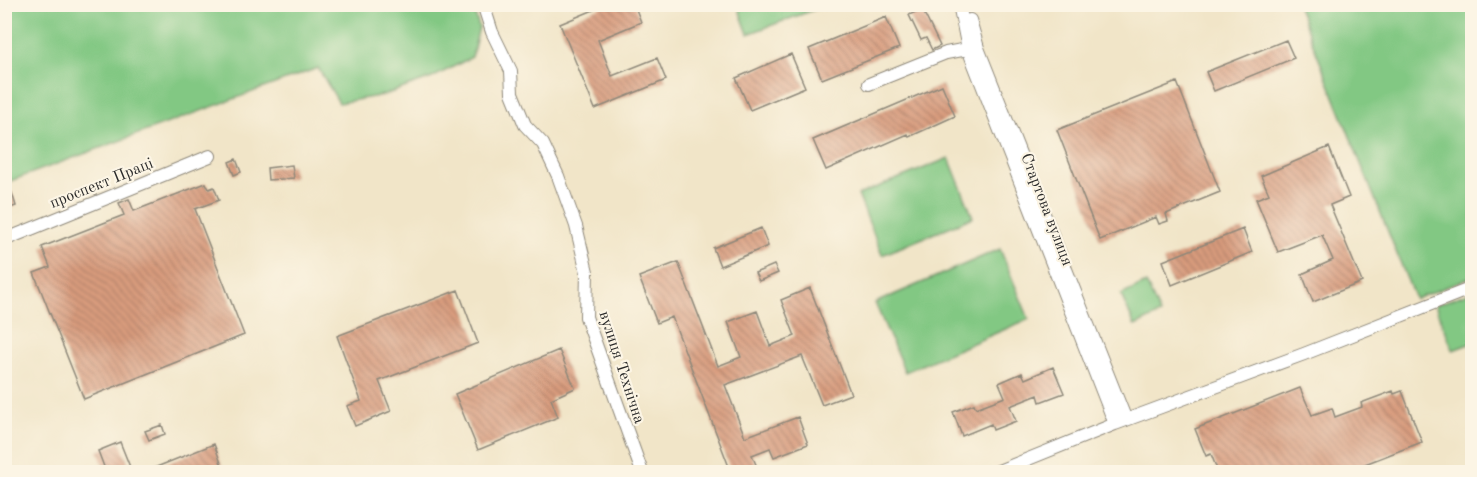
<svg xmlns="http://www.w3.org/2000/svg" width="1477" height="477" font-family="'Old Standard TT',serif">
<defs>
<pattern id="building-back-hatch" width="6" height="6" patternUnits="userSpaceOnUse" patternTransform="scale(1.5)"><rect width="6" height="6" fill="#d89b7d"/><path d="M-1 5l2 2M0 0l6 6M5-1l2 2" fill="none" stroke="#af7f67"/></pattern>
</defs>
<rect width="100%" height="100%" fill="#fcf5e5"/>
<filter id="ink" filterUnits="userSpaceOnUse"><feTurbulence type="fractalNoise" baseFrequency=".0167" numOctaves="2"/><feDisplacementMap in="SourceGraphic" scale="12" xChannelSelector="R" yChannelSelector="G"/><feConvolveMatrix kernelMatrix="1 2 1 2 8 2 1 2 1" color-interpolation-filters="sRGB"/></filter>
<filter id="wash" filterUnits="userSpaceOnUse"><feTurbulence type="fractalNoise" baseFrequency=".008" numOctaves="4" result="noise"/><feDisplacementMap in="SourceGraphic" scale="24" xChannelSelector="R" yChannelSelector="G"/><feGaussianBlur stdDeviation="1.35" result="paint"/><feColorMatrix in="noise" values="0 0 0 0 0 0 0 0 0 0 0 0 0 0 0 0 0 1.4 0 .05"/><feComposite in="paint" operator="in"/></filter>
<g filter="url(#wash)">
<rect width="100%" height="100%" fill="#f1e5c8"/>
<path fill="#82c883" stroke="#567a57" stroke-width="1.5" d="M5 4H472L479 27 472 57 432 78 384 95 339 103 318 68 5 183Z
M737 4H827V5L748 34Z
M1297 4 1472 5V277L1415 299Z
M949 158 973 217 882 255 858 195Z
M1000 249 1029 319 905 372 875 303Z
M1146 283 1160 314 1135 326 1121 295Z
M1468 293 1472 296V343L1453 350 1435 305Z"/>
<g id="blocks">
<path fill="url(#building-back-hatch)" d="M608 4H634L641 22 598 40 612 76 657 58 666 80 595 109 560 24Z
M922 9 940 46 932 50 926 38 921 40 909 15Z
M886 17 899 48 822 79 809 49Z
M1286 40 1294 58 1214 91 1206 72Z
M791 54 805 87 750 110 736 78Z
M1177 82 1220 192 1166 214 1168 221 1159 224 1156 217 1100 240 1057 130Z
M942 85 955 116 909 137 908 134 826 170 813 140Z
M1329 147 1349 197 1330 205 1362 282 1313 302 1302 274 1333 260 1322 235 1278 252 1256 199 1269 194 1261 176Z
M236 159 241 172 234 175 229 162Z
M292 165 294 178 268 180 267 168Z
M206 183 209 189 214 187 219 200 195 209 244 335 84 399 34 273 50 267 42 247 124 215 119 203 129 199 134 211Z
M12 193 16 206 4 210V195Z
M761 228 768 246 720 266 713 248Z
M1243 229 1252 252 1172 285 1163 261Z
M678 262 718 366 741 357 728 322 757 311 770 346 795 336 781 300 810 288 851 394 822 405 802 356 725 385 745 437 798 417 808 444 774 457 770 448 752 455 759 472H731L672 317 657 323 639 277Z
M774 265 778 273 759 281 755 273Z
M458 290 478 343 379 381 391 411 355 426 347 406 361 401 337 336Z
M559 350 575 388 551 399 558 417 478 450 455 394Z
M1053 367 1064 393 1040 402 1038 395 1010 406 1016 421 993 430 991 424 962 436 953 412 974 404 976 408 1005 397 999 383 1022 373 1025 379Z
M1300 388 1312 415 1332 408 1335 417 1362 407 1361 403 1393 391 1394 394 1402 391 1422 442 1365 464 1368 472H1218L1211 454 1206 456 1195 429Z
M162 425 165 434 149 440 145 431Z
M120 442 132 472H106L98 451Z
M214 444 222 466 205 472H144Z"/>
</g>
</g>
<g filter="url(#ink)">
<use href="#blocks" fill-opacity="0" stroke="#8e887a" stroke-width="1.5"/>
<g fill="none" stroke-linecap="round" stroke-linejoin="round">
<defs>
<path id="minor" d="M483 4 492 32 511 71 512 93 525 125 543 144 558 176 576 226 587 272 586 317 642 472
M959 4 968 49 1115 424
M970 20 978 48 1126 420
M869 84 946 53 973 48
M4 240 210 156
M996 472 1115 424 1304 354 1472 288"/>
</defs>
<use href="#minor" stroke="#8e887a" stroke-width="14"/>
<use href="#minor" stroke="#fff" stroke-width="12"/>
</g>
</g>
<g text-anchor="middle" stroke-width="4.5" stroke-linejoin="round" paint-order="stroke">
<g font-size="16" fill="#2b2b2b" stroke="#fcf5e5">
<text transform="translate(101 182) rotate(-22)" y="6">проспект Праці</text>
<text transform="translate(1048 209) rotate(69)" y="6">Стартова вулиця</text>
<text transform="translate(623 367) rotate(72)" y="6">вулиця Технічна</text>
</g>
</g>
<rect width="1477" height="477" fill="none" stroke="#fcf5e5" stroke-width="24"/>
</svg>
